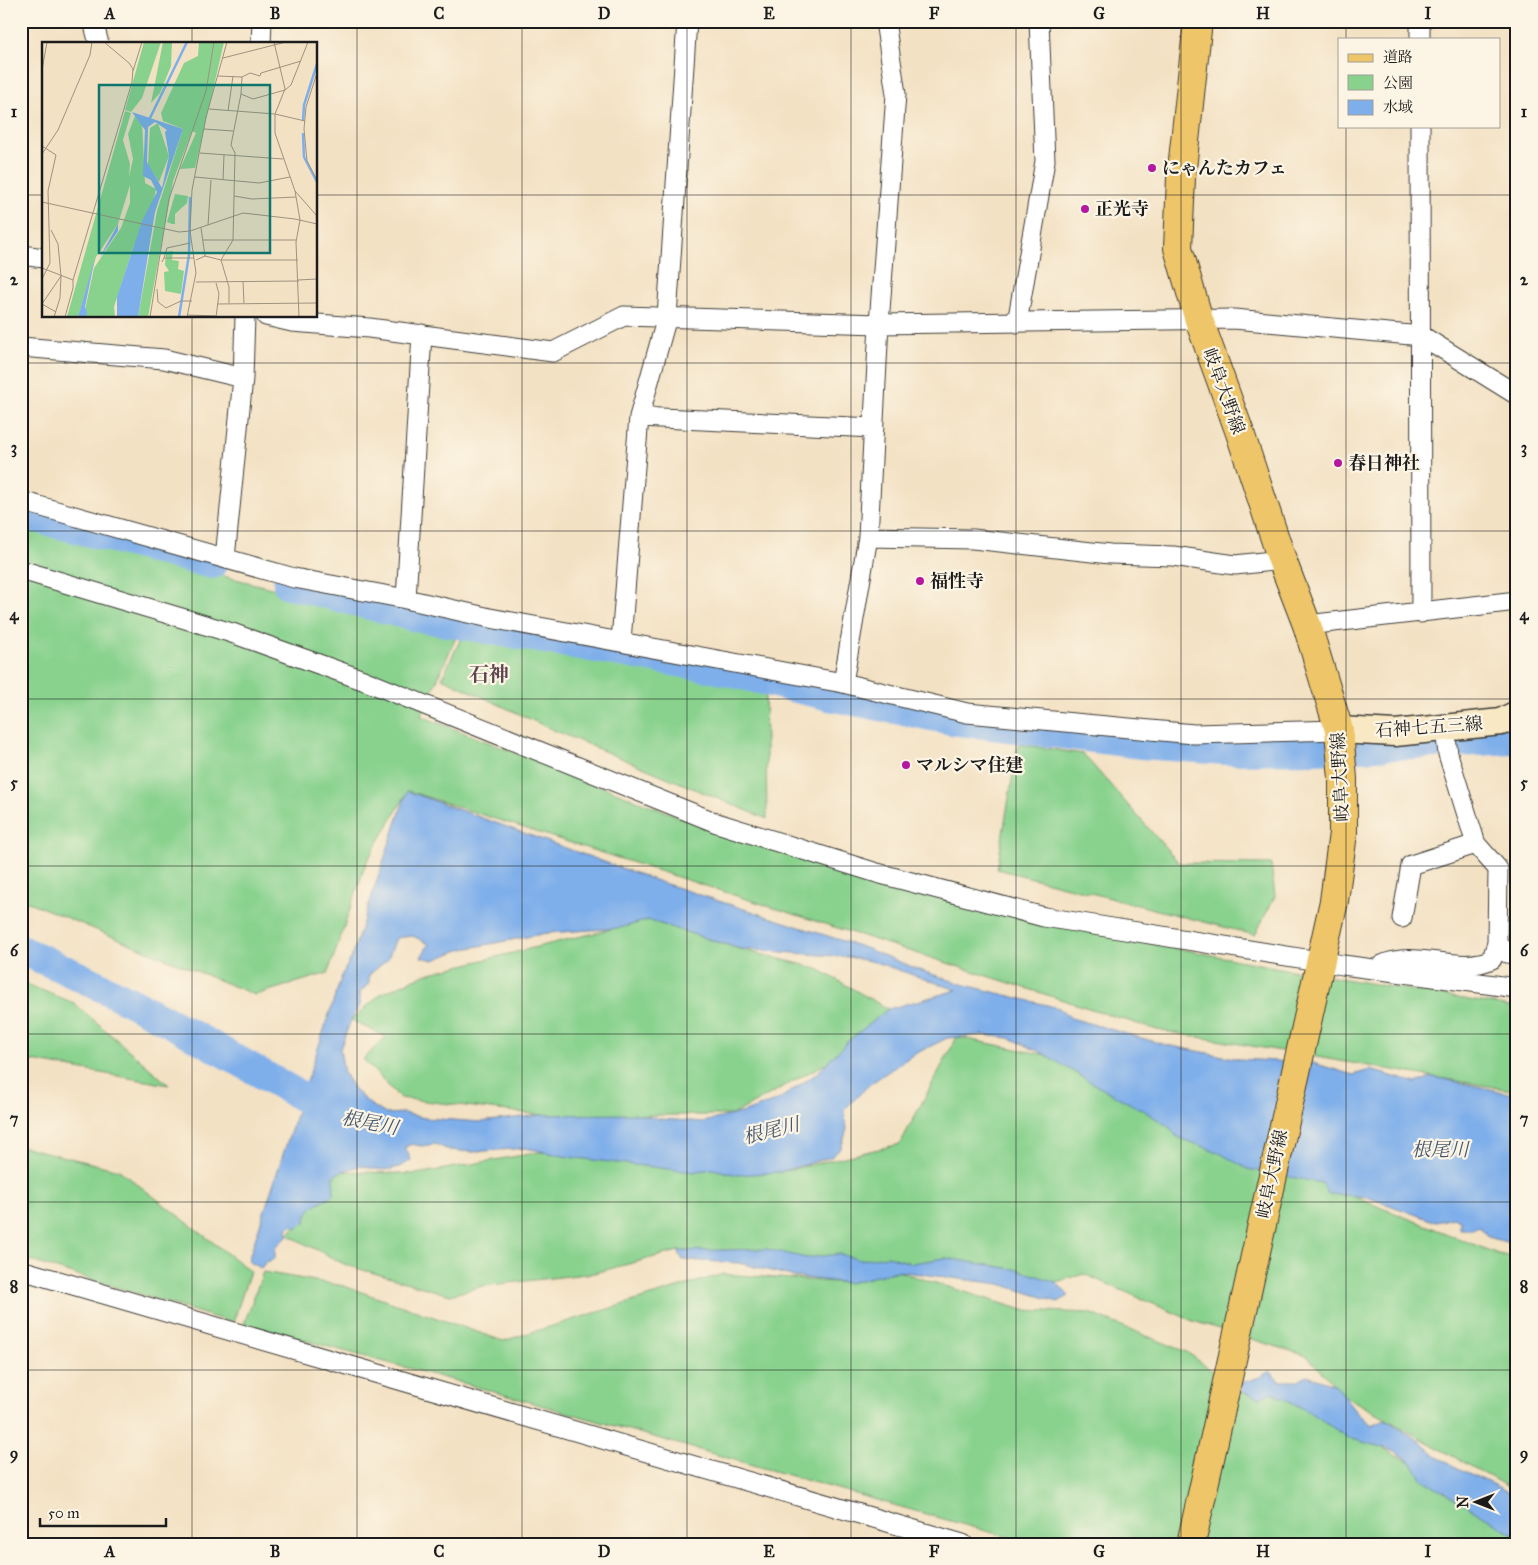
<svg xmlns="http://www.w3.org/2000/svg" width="1538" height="1565" font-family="'IM FELL Great Primer','Noto Serif JP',serif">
<rect width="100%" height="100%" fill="#fcf5e5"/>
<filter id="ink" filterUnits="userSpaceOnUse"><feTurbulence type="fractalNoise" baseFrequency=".02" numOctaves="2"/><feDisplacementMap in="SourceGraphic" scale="10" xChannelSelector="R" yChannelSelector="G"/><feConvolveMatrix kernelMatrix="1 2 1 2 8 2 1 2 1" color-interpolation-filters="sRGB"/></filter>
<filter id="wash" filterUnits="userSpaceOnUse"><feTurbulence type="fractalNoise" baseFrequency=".0096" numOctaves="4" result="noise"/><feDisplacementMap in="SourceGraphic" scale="20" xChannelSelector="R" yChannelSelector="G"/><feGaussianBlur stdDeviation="1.12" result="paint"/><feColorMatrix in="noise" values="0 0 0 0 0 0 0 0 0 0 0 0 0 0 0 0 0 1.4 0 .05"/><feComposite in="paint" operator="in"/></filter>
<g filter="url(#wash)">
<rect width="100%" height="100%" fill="#f3e1c3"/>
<path fill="#89d28e" stroke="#527755" d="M21 519 188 567 457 635 421 716 744 842 879 884 1066 927 1285 969 1517 1008V1091L1157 1030 408 791 366 863 328 973 255 995 21 899Z
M466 628 765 684 767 819 551 729 442 678Z
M1018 744 1083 754 1179 863 1271 864 1275 896 1255 935 997 869Z
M648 920 740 949 816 968 888 1009 828 1062 732 1115H541L400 1098 363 1059 386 1037 351 1020 381 994 426 974Z
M21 982 74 1003 169 1085 21 1059Z
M957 1037 1046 1055 1352 1196 1498 1254 1517 1258V1492L1345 1396 1307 1356 1193 1321 1084 1274 1056 1282 678 1251 594 1273 483 1286 450 1295 346 1265 288 1235 339 1171 416 1174 540 1152 780 1172 900 1144Z
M21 1146 119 1170 250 1271 233 1323 21 1258Z
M897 1271 1023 1310 1089 1313 1187 1352 1239 1391 1273 1392 1412 1463 1517 1535V1544H1032L452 1380 244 1324 263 1272 344 1286 503 1341 723 1274 848 1283Z"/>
<path fill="#7fafea" stroke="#4e6683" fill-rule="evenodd" d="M407 791 660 882 865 948 925 972 965 985 1059 1008 1071 1018 1166 1045 1239 1059 1313 1063 1353 1075 1370 1070 1416 1083 1431 1077 1439 1078 1517 1095V1245L1488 1237 1479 1226 1472 1229H1460V1221L1453 1218 1436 1222 1367 1197 1328 1194 1322 1183 1247 1169 1218 1152 1177 1137 1169 1127 1146 1112 1097 1086 1046 1055 1010 1038 983 1035 947 1038 911 1056 870 1084 844 1110 847 1129 841 1148 831 1157 780 1172 738 1175 712 1169 693 1172 568 1157 526 1148 473 1152 449 1150 435 1144 421 1146 412 1144 405 1147 411 1160C396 1172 378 1172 360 1165 351 1171 341 1169 333 1177L334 1194C321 1203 308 1204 306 1221L296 1228 293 1225 287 1229 288 1235 275 1248V1259L266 1262 261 1268 248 1261 342 975 351 958ZM648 920 740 949 848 957 875 962 957 990 888 1009 848 1041 816 1074 778 1100 745 1112 703 1122 661 1119 635 1114 541 1115 480 1122 425 1118 403 1113 386 1114 371 1105 355 1091 344 1073 340 1049 351 1020 360 1006V992L369 984V975L388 959 396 938 413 936 429 944 421 957 434 960 459 950 547 933 620 928Z
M767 1249 806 1258 840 1254 860 1260 888 1256 911 1263 946 1258 1019 1270 1056 1282 1069 1296 1058 1302 1000 1284 897 1271 848 1283 795 1277 739 1263 683 1260 678 1251Z
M1270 1371 1279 1381H1299L1307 1375 1336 1385 1357 1413 1372 1425 1385 1419 1420 1441 1441 1460 1517 1496V1536L1421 1478 1412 1463 1396 1451 1348 1438 1313 1414 1273 1392 1259 1398 1239 1391 1238 1384 1260 1377Z"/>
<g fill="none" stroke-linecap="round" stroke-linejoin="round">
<path stroke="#7fafea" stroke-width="30" d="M21 514 212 564
M288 584 412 616 713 668 829 696 952 720 1141 744 1225 750 1315 749 1517 739
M21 950C131 997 234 1058 337 1117"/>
</g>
</g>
<g filter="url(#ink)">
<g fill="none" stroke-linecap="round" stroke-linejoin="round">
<defs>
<path id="minor" d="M93 21 99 44
M1420 21V39
M261 44 262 21
M1420 126 1421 613
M21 255 44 258
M266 316 292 322 369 328 553 352 624 316 879 324 1234 319 1422 336 1517 395
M1017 323 1045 161 1039 21
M21 347 164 359 243 378
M639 417 874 428
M21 501 294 578 406 599 490 618 843 683 967 713 1194 734 1339 730
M868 537 973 539 1110 554 1173 556 1235 565 1282 560
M225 558 243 378 245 316
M21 570 232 633 363 680 717 823 877 873 1044 917 1343 965 1517 988
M406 599 422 334
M1307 625 1517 601
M621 641 639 417 667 317 687 21
M843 683 868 537 879 324 896 94 885 21
M1445 729 1448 754 1476 844 1498 869 1497 943 1507 953 1517 955
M1402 918 1411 865 1476 844
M1382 965C1416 949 1459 975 1492 959L1497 943
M21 1270 963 1544"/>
<path id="secondary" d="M1339 730 1395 733 1501 722 1517 714"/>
<path id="primary" d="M1191 1544 1334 901 1343 833V779L1339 730 1307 625 1282 560 1240 433 1199 320 1178 248 1181 178 1198 21"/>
</defs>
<use href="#minor" stroke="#3c3a35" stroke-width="21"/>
<use href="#secondary" stroke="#3c3a35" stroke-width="29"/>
<use href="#primary" stroke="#3c3a35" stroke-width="30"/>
<use href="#minor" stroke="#fff" stroke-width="19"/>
<use href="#secondary" stroke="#f8e8c3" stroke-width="26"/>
<use href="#primary" stroke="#eec569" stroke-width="28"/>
</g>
</g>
<path fill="none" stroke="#1c1c1c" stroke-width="1" stroke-opacity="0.55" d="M192 21V44M357 21V1544M522 21V1544M687 21V1544M851 21V1544M1016 21V1544M1181 21V1544M1346 21V39M1346 126V1544M21 195H44M316 195H1517M192 316V1544M21 363H1517M21 531H1517M21 699H1517M21 866H1517M21 1034H1517M21 1202H1517M21 1370H1517"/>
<g fill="#b5179e" stroke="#fcf5e5" stroke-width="2">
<circle cx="1152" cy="168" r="5"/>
<circle cx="1085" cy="209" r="5"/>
<circle cx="1338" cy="463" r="5"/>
<circle cx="920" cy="581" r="5"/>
<circle cx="906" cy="765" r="5"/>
</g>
<g text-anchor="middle" stroke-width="4.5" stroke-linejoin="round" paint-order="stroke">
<g font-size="18" font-weight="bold" fill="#1c1c1c" stroke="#fcf5e5" text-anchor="start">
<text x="1162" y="174">にゃんたカフェ</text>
<text x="1095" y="215">正光寺</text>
<text x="1348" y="469">春日神社</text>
<text x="930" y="587">福性寺</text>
<text x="916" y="771">マルシマ住建</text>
</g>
<g font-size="18" fill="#1c1c1c" stroke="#fcf5e5">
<text transform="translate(1224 391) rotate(70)" y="6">岐阜大野線</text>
<text transform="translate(1429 727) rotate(-4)" y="6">石神七五三線</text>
<text transform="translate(1340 777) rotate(-93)" y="6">岐阜大野線</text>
<text transform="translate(1272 1174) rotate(-78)" y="6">岐阜大野線</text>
</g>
<g font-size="19" font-style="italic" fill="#44576e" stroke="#fcf5e5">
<text transform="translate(370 1122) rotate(11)" y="7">根尾川</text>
<text transform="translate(771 1130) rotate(-14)" y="7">根尾川</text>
<text x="1440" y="1156">根尾川</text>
</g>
<g font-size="20" font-weight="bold" fill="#5f454e" stroke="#fcf5e5">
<text x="489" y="681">石神</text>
</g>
</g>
<g transform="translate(42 42)">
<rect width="275" height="275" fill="#f3e1c3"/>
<path d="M102 0H119L100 56 89 70 83 68ZM121 0H130L129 24 118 51 109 61ZM157 0H182L153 126 138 127 154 91 150 89 131 139 106 275H96L115 169 141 87 121 79 119 71 142 21 156 14ZM83 69 89 71 81 98 88 122 87 135 91 117 86 92 93 74 100 80 103 141 114 147 112 157 91 206 72 265 73 275H44L43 268 52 226 79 186 88 161V143L76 182 54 215 36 275H25ZM116 81 127 114 117 140 106 123 108 86ZM133 152 146 154 145 161 133 172V182H130L125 180ZM131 209 130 218 137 219 136 227 142 229 139 252 123 249 122 230 127 229 123 223 124 210Z" fill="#89d28e"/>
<path d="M90 70 141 87 113 170 96 275H75V255L100 179 115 150 109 138 101 134 103 88ZM113 80 125 88 123 90 127 114 120 146 105 120 106 85ZM76 178V189L57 217 76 182ZM53 216 43 265 45 270 44 275H36Z" fill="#7fafea" fill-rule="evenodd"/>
<path fill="none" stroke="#7fafea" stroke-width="2.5" d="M107 78 145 0M261 79 262 63 275 22M261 91 262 115 275 140M137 275 147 213 148 155"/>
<path fill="none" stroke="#9d9280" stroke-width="1" d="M232 0 243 47 233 72V91L253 149 258 178 254 200 257 275M181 16 244 0M0 28 5 0M91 29 100 0M275 31 264 65 262 87 265 119 275 138M176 34 200 35 208 31 218 34 219 31 259 19M200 35 199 52 211 57 243 48 249 43 266 0M167 67 233 72 263 79M186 69 191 34M162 87 191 89M0 104 14 113 6 149 8 221 0 237M158 111 241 117M0 112 16 88 48 13 50 0M153 135 217 141 248 135M181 138 182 113M253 149 275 174M192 154 210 157 254 155M0 160 137 190 148 189 201 171 253 177 275 182M166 183 169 138M159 186 163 214M9 188 16 202 19 234 18 256 12 275M148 189 150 148 164 75 185 0M161 198H254M122 216 125 206 148 201M154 218 163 214 179 218H256M120 220 122 216H152M0 226 31 238M256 238 275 237M201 239 202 261M154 240 257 239M174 241 177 252 174 275M31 246V238L90 40 91 27 87 21 62 0M115 247 116 260 124 266 139 259H150M187 261V245L179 218 191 198 193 111 189 103 199 52M0 262 19 234M0 262 14 270M175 262 275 261M146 273 174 274M23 275 31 246M108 275 127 157 164 49 172 0M145 275 154 231 148 189"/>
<path fill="#0f766e" fill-opacity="0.15" stroke="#0f766e" stroke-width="2.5" d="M57 43H228V211H57Z"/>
<rect width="275" height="275" fill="none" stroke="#1c1c1c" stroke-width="2.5"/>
</g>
<rect width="1538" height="1565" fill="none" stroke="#fcf5e5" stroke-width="55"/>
<rect x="1338" y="38" width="162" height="90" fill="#fcf5e5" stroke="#a29e95"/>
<rect x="1348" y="54" width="25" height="8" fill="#eec569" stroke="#a29e95"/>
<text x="1383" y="62" font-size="15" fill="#1c1c1c">道路</text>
<rect x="1348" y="75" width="25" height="15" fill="#89d28e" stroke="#a29e95"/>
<text x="1383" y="88" font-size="15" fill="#1c1c1c">公園</text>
<rect x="1348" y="100" width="25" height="15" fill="#7fafea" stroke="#a29e95"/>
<text x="1383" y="112" font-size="15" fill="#1c1c1c">水域</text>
<g transform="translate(1476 1502) rotate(270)" stroke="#fcf5e5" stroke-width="4" paint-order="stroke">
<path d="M0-4L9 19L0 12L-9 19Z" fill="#1c1c1c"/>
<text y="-8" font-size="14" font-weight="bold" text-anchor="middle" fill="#1c1c1c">N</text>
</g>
<path d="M40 1518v8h126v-8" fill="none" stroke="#1c1c1c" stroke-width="2.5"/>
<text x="48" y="1518" font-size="15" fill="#1c1c1c" stroke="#fcf5e5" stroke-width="4" paint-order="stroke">50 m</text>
<rect x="28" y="28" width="1482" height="1510" fill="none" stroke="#1c1c1c" stroke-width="2"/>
<g font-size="16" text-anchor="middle" font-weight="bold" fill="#1c1c1c">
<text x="110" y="19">A</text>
<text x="275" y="19">B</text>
<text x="439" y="19">C</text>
<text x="604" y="19">D</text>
<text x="769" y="19">E</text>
<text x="934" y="19">F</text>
<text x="1099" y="19">G</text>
<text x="1263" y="19">H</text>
<text x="1428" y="19">I</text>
<text x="14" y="117">1</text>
<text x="1524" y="117">1</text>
<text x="14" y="285">2</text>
<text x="1524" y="285">2</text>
<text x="14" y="453">3</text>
<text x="1524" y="453">3</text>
<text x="14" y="620">4</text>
<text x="1524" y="620">4</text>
<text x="14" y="788">5</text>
<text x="1524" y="788">5</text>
<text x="14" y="956">6</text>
<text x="1524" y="956">6</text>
<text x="14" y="1124">7</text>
<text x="1524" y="1124">7</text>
<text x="14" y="1292">8</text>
<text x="1524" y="1292">8</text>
<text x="14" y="1459">9</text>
<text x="1524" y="1459">9</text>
<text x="110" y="1557">A</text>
<text x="275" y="1557">B</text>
<text x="439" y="1557">C</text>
<text x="604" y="1557">D</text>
<text x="769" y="1557">E</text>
<text x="934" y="1557">F</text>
<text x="1099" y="1557">G</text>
<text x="1263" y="1557">H</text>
<text x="1428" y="1557">I</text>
</g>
</svg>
